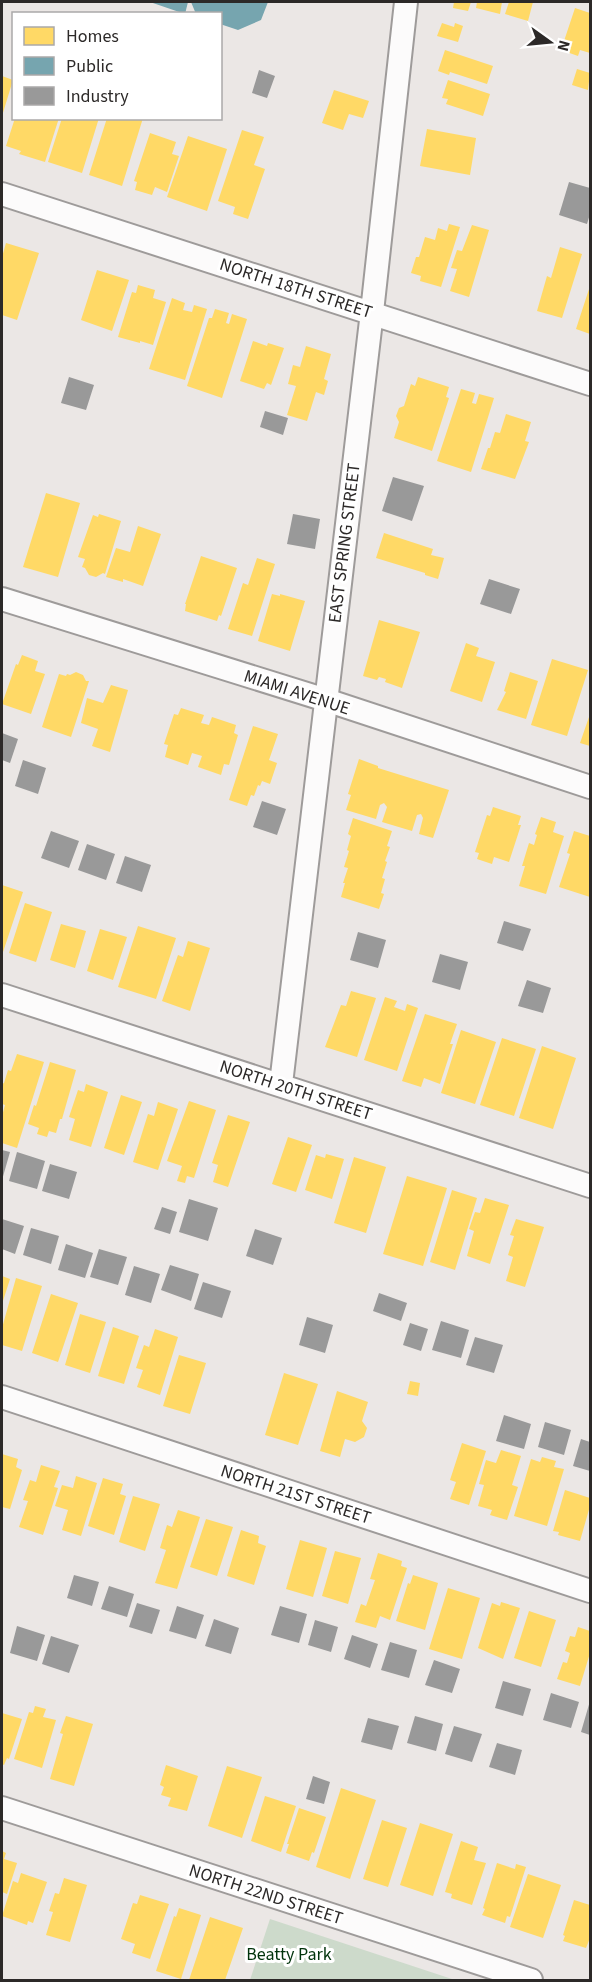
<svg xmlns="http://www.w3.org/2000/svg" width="592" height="1982" font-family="'Source Sans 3',sans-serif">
<rect width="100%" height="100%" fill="#ebe7e5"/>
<path fill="#cddacb" d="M270 1919 455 1980H250Z"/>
<path fill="#ffd966" d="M454 2H471L468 11 453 8Z
M477 2H502L500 14 476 8Z
M509 2H533L528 21 505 14Z
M575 8 590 13V53L580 50 578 56 561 50Z
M442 23 454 27 455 23 463 26 458 42 437 36Z
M445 50 493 66 487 84 450 72 449 75 438 71Z
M577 69 590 73 588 90 572 85Z
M2 76 13 80 2 116Z
M448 80 490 94 483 116 446 104 448 99 442 98Z
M334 90 369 101 363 118 349 114 343 130 322 123Z
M15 118H59L45 162 19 154 21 151 6 146Z
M62 118H99L82 173 48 162Z
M107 118H143L122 186 89 175Z
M427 129 476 138 470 175 420 166Z
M242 130 264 137 254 165 265 169 248 219 233 214 235 207 218 201Z
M150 133 176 142 172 154 179 156 167 192 155 187 152 195 135 190 137 182 134 181Z
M188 136 227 149 207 211 167 197Z
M449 224 460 227 441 287 420 281 421 276 411 273 416 257H419L425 237 435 240 438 228 447 231Z
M472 225 489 230 469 297 450 291 457 269 451 268 457 250 462 251Z
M6 243 39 253 17 320 2 315V257Z
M560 247 582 254 562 318 537 311 547 276 551 278Z
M97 270 129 280 112 331 81 320Z
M138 285 155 290 153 298 166 302 153 345 140 341V343L118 337 132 292 136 293Z
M590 286V334L576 329Z
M172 298 185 303 183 310 192 312 194 305 207 309 185 380 149 369Z
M215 309 229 313 226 323 229 324 232 314 247 319 222 398 187 386 209 318H212Z
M253 341 267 346 268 343 284 348 271 385 267 383 264 389 240 381Z
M306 346 331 354 324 379 328 381 324 395 316 392 307 421 287 415 296 386 288 384 293 365 300 367Z
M418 377 449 387 446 397 449 398 432 451 394 438 399 422 396 416 399 408 404 406 411 384 415 386Z
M461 389 475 393 472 403 476 404 479 394 494 398 471 472 437 461Z
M506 414 531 422 525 441 529 442 515 479 481 469 488 448H490L495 432 500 433Z
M46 493 80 503 58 577 23 567Z
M99 514 121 521 105 574 103 573 96 577 89 575 85 568 82 567 85 559 78 557 93 515 98 517Z
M138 526 161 534 143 586 123 579V582L106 577 116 548 130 552Z
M384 533 433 549 431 555 444 558 438 579 425 575V573L376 558Z
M201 556 237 568 221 616 219 615 217 621 185 611 186 604H185Z
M257 558 275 564 252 636 228 629 243 583 248 585Z
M272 594 280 596V594L305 601 290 651 258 641Z
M379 620 420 632 402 688 385 682 386 679 379 677 377 680 363 676Z
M466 643 479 648 476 656 495 662 482 702 450 691Z
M22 655 38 661 35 671 45 674 31 714 2 704 16 664 18 665Z
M552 659 588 670 567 736 531 725Z
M76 672 83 675 86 681H89L71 737 42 727 59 674 66 676 67 674 70 675Z
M510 672 538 681 526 719 497 710 506 692 504 691Z
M111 685 128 690 110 752 92 746 98 729 81 723 87 698 103 703Z
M181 708 204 715 201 723 209 725 212 717 236 725 234 733 238 735 229 765 224 764 221 775 198 767 202 756 192 753 188 765 165 757 168 745 164 744 174 714 178 715Z
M589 717H590V746L580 743Z
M253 726 278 734 269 760 277 763 270 784 262 781 260 786 258 785 254 796 251 795 247 806 229 800Z
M359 759 378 766V768L449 790 433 838 419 834 423 818 421 814 417 815 412 831 382 822 387 807 384 803 380 805 376 819 346 810 351 795 348 794Z
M493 807 521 816 518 825H521L509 862 494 857 492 864 477 859 479 853 475 852 487 815 490 816Z
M541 817 556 822 553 832 564 836 546 894 519 886 525 866H522L529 843 534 845 537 835 535 834Z
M353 818 392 831 387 846 390 847 385 861 387 862 382 878 385 879 381 893 384 894 379 909 341 897 345 883H343L348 868 344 867 349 851 347 850 351 836 348 834Z
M574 831 590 836V897L559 887 570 854 567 853Z
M2 885 23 892 2 955Z
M25 903 52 912 36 962 9 953Z
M61 924 86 931 75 968 50 960Z
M138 926 176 938 156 999 118 987Z
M100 929 127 937 113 980 87 971Z
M188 941 210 948 190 1011 162 1001 178 955 183 957Z
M351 991 376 998 357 1057 325 1047 341 1005 346 1006Z
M385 997 397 1001 394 1007 405 1011 407 1004 418 1008 397 1071 364 1060Z
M425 1014 457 1024 450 1044H453L440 1084 424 1078 421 1087 402 1081Z
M461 1030 496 1042 475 1104 441 1093Z
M502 1038 536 1049 514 1116 480 1105Z
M542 1046 576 1058 553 1129 519 1118Z
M17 1054 44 1062 17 1148 2 1143V1116L5 1105 2 1104V1084L4 1083 8 1070 11 1071Z
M50 1062 76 1070 62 1119H60L56 1133 49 1131 47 1137 37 1134 39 1128 28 1124 34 1105 36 1106Z
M86 1084 108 1092 91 1147 69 1140 75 1119 69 1117 78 1090 84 1092Z
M121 1095 142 1102 124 1155 104 1148Z
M189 1101 216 1110 194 1178 187 1176 185 1183 177 1181 182 1166 167 1161Z
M158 1102 178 1109 158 1170 133 1162 148 1114 154 1116Z
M228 1115 250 1122 228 1187 213 1182 218 1165 212 1163Z
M288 1137 312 1145 296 1192 272 1184Z
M326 1154 344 1159 332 1199 305 1190 316 1155 325 1158Z
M354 1157 386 1167 366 1233 334 1223Z
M407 1176 447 1188 423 1266 383 1254Z
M452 1190 477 1198 455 1270 430 1262Z
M485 1198 509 1205 490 1264 467 1256 474 1231 469 1229 475 1212 480 1213Z
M516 1219 544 1227 525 1287 506 1281 513 1257 508 1255 514 1236 510 1235Z
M2 1276 10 1279 2 1304Z
M16 1278 42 1286 22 1351 2 1345V1328Z
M51 1294 78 1303 58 1362 32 1353Z
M80 1314 106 1322 90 1373 65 1365Z
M113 1327 139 1336 124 1384 98 1376Z
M155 1329 178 1337 160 1395 137 1387 143 1370 136 1368 144 1345 149 1347Z
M179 1355 206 1363 190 1414 163 1406Z
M284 1373 318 1384 298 1445 265 1435Z
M410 1381 420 1383 418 1396 407 1394Z
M337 1391 368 1402 362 1421 367 1428 364 1437 355 1442 345 1439 340 1457 320 1451Z
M462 1443 486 1451 469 1505 450 1499 456 1482 450 1480Z
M501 1450 521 1456 512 1485 518 1487 507 1520 490 1515 492 1510 478 1506 484 1485 479 1484 486 1460 496 1463Z
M2 1454 18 1459 16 1467 22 1470 10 1509 2 1507Z
M542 1457 556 1461 554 1467 564 1469 547 1526 514 1516 531 1459 540 1462Z
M41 1465 60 1471 54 1487 58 1488 43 1535 19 1527 28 1501 23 1500 30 1480 36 1482Z
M76 1476 97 1483 81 1536 62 1530 68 1510 55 1506 62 1485 73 1488Z
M103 1478 123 1484 120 1494 126 1496 114 1535 88 1526Z
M565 1490 590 1498V1506L580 1541 558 1535 559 1532 553 1531Z
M133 1496 160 1504 145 1551 119 1542Z
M178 1510 200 1517 177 1589 155 1583 166 1550 160 1548 167 1525 172 1527Z
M206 1519 233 1527 217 1576 190 1567Z
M241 1530 259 1536 258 1543 266 1546 254 1585 227 1576Z
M300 1540 327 1548 313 1597 286 1589Z
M335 1551 361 1558 348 1604 322 1596Z
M378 1553 402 1561 401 1566 407 1568 390 1620 380 1616 376 1628 355 1622 361 1604 366 1606 375 1580 370 1579Z
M413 1575 438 1583 425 1630 396 1621 408 1583 410 1584Z
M448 1588 480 1598 462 1659 429 1649Z
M501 1602 520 1608 503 1659 478 1648 492 1603 500 1606Z
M529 1611 556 1620 541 1667 514 1658Z
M578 1627 590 1631V1653L580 1686 557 1679 563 1662 567 1663 570 1653 565 1651 570 1636 575 1637Z
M35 1706 46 1709 43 1717 56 1720 42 1768 14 1759 29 1712 33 1713Z
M2 1713 22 1719 9 1759 7 1758 4 1765 2 1764Z
M66 1716 93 1724 74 1786 50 1779 63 1734 60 1733Z
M166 1765 198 1776 187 1811 168 1806 171 1798 161 1795 164 1787 160 1785Z
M227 1766 262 1777 242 1838 208 1826Z
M341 1788 376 1800 350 1879 316 1867Z
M265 1796 296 1806 281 1852 251 1841Z
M299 1808 326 1817 314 1853 312 1852 309 1861 286 1853 289 1844H287Z
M382 1820 407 1828 388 1887 363 1879Z
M420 1823 453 1834 433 1896 400 1885Z
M461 1841 478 1847 474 1860 486 1863 472 1905 451 1898 452 1894 445 1892Z
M2 1851 6 1853 4 1859 17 1863 7 1894 2 1892Z
M497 1863 515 1869 516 1864 526 1867 510 1917 507 1916 505 1923 482 1915 485 1909 483 1908Z
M21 1873 47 1882 33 1923 28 1921 27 1925 2 1916 13 1881 18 1883Z
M528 1874 561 1885 543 1938 510 1927Z
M64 1878 87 1885 70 1942 46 1935 53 1912 49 1911 55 1893 59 1894Z
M140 1895 169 1904 150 1959 132 1953 135 1944 121 1939 133 1903 137 1904Z
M574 1900 590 1905V1938L586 1948 563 1941 565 1936 563 1935Z
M179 1908 201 1915 181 1979 156 1971 174 1916 176 1917Z
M210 1917 243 1928 225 1980H189Z"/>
<path fill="#76a5af" d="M150 2H188L185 14Z
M191 2H268L261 20 238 30 220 24V14H196Z"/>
<path fill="#999" d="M259 70 275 76 267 98 252 93Z
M569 182 590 188V214L587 224 559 215Z
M69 377 94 385 86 410 61 403Z
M265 411 288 418 283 435 260 427Z
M393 477 424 486 412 521 382 511Z
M293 514 320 519 315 549 287 544Z
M489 579 520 589 511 614 480 604Z
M2 733 18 739 10 763 2 760Z
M23 760 46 768 38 794 15 786Z
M262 801 286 809 277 835 253 827Z
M51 831 79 841 69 868 41 858Z
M87 844 115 854 106 880 78 870Z
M125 856 151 865 142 892 116 883Z
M504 921 531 929 523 951 497 943Z
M358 932 386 940 378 968 350 960Z
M440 954 468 962 460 990 432 982Z
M527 980 551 988 543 1013 518 1006Z
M2 1150 10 1152 2 1180Z
M17 1152 45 1161 37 1189 9 1181Z
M50 1164 77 1172 69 1199 42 1191Z
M189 1199 218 1208 208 1241 179 1232Z
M162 1207 177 1212 170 1234 154 1229Z
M2 1219 24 1226 15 1254 2 1249Z
M31 1228 59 1236 51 1264 23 1255Z
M255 1229 282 1238 273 1265 246 1256Z
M66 1244 93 1253 85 1278 58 1270Z
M99 1249 127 1257 118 1285 90 1277Z
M170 1265 199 1274 191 1301 161 1290Z
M134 1266 160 1274 151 1303 125 1295Z
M203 1282 231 1291 222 1318 194 1309Z
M379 1293 407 1303 401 1321 373 1311Z
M307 1317 333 1325 325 1353 299 1345Z
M441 1321 469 1330 461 1358 432 1350Z
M410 1323 428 1329 421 1351 403 1345Z
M475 1337 503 1345 494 1373 466 1365Z
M504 1415 531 1424 524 1449 496 1441Z
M545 1422 571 1430 564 1455 538 1447Z
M581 1439 590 1442V1471L573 1466Z
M74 1575 99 1582 92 1606 67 1598Z
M109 1586 134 1594 127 1617 101 1609Z
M137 1603 160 1610 152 1634 129 1627Z
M177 1606 204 1615 196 1639 169 1631Z
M280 1606 307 1614 299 1643 271 1635Z
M214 1619 239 1628 231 1654 205 1646Z
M315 1620 338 1627 331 1652 308 1645Z
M17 1626 45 1635 37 1661 10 1653Z
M352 1635 378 1644 370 1668 344 1659Z
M51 1636 79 1645 69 1673 42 1664Z
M390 1642 417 1650 409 1678 381 1670Z
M434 1660 460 1669 452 1693 425 1685Z
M503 1681 531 1689 523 1716 495 1708Z
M551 1693 579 1702 571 1728 543 1720Z
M590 1701V1735L581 1732Z
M415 1716 443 1724 436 1751 407 1743Z
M368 1718 399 1726 392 1750 361 1742Z
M454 1726 482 1734 472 1762 445 1754Z
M497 1743 522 1750 515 1775 489 1767Z
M313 1776 330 1782 324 1804 306 1799Z"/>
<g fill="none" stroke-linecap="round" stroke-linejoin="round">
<defs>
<path id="street" d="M2 194 590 384
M2 599 326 700 590 787
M2 995 590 1186
M281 1084 372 312 406 2
M2 1397 590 1591
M2 1808 531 1980"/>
</defs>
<use href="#street" stroke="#9e9b9a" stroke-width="26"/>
<use href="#street" stroke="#fcfbfb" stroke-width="22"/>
</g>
<g text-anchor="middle" stroke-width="6" stroke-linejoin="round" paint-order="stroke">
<g font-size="18" fill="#2c2928" stroke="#fff">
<text transform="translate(296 288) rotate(18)" y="6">NORTH 18TH STREET</text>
<text transform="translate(344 543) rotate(-83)" y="6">EAST SPRING STREET</text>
<text transform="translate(297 692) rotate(18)" y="6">MIAMI AVENUE</text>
<text transform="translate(296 1090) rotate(18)" y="6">NORTH 20TH STREET</text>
<text transform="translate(296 1494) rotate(18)" y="6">NORTH 21ST STREET</text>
<text transform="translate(266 1894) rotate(18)" y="6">NORTH 22ND STREET</text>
</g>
<g font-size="18" fill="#00330b" stroke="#fff">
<text x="289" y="1960">Beatty Park</text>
</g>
</g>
<rect width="592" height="1982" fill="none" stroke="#2c2928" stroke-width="6"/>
<rect x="12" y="12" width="210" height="108" fill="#ffffff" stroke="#aba9a9" stroke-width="1.5"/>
<rect x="24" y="27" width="30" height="18" fill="#ffd966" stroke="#aba9a9" stroke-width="1.5"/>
<text x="66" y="42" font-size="18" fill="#2c2928">Homes</text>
<rect x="24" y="57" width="30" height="18" fill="#76a5af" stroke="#aba9a9" stroke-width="1.5"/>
<text x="66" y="72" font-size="18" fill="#2c2928">Public</text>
<rect x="24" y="87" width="30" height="18" fill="#999999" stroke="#aba9a9" stroke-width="1.5"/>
<text x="66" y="102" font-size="18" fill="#2c2928">Industry</text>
<g transform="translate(550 42) rotate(105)" stroke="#ffffff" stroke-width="4.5" paint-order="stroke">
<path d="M0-4.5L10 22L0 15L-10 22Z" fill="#2c2928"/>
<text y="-9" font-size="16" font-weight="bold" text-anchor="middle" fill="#2c2928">N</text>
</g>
</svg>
